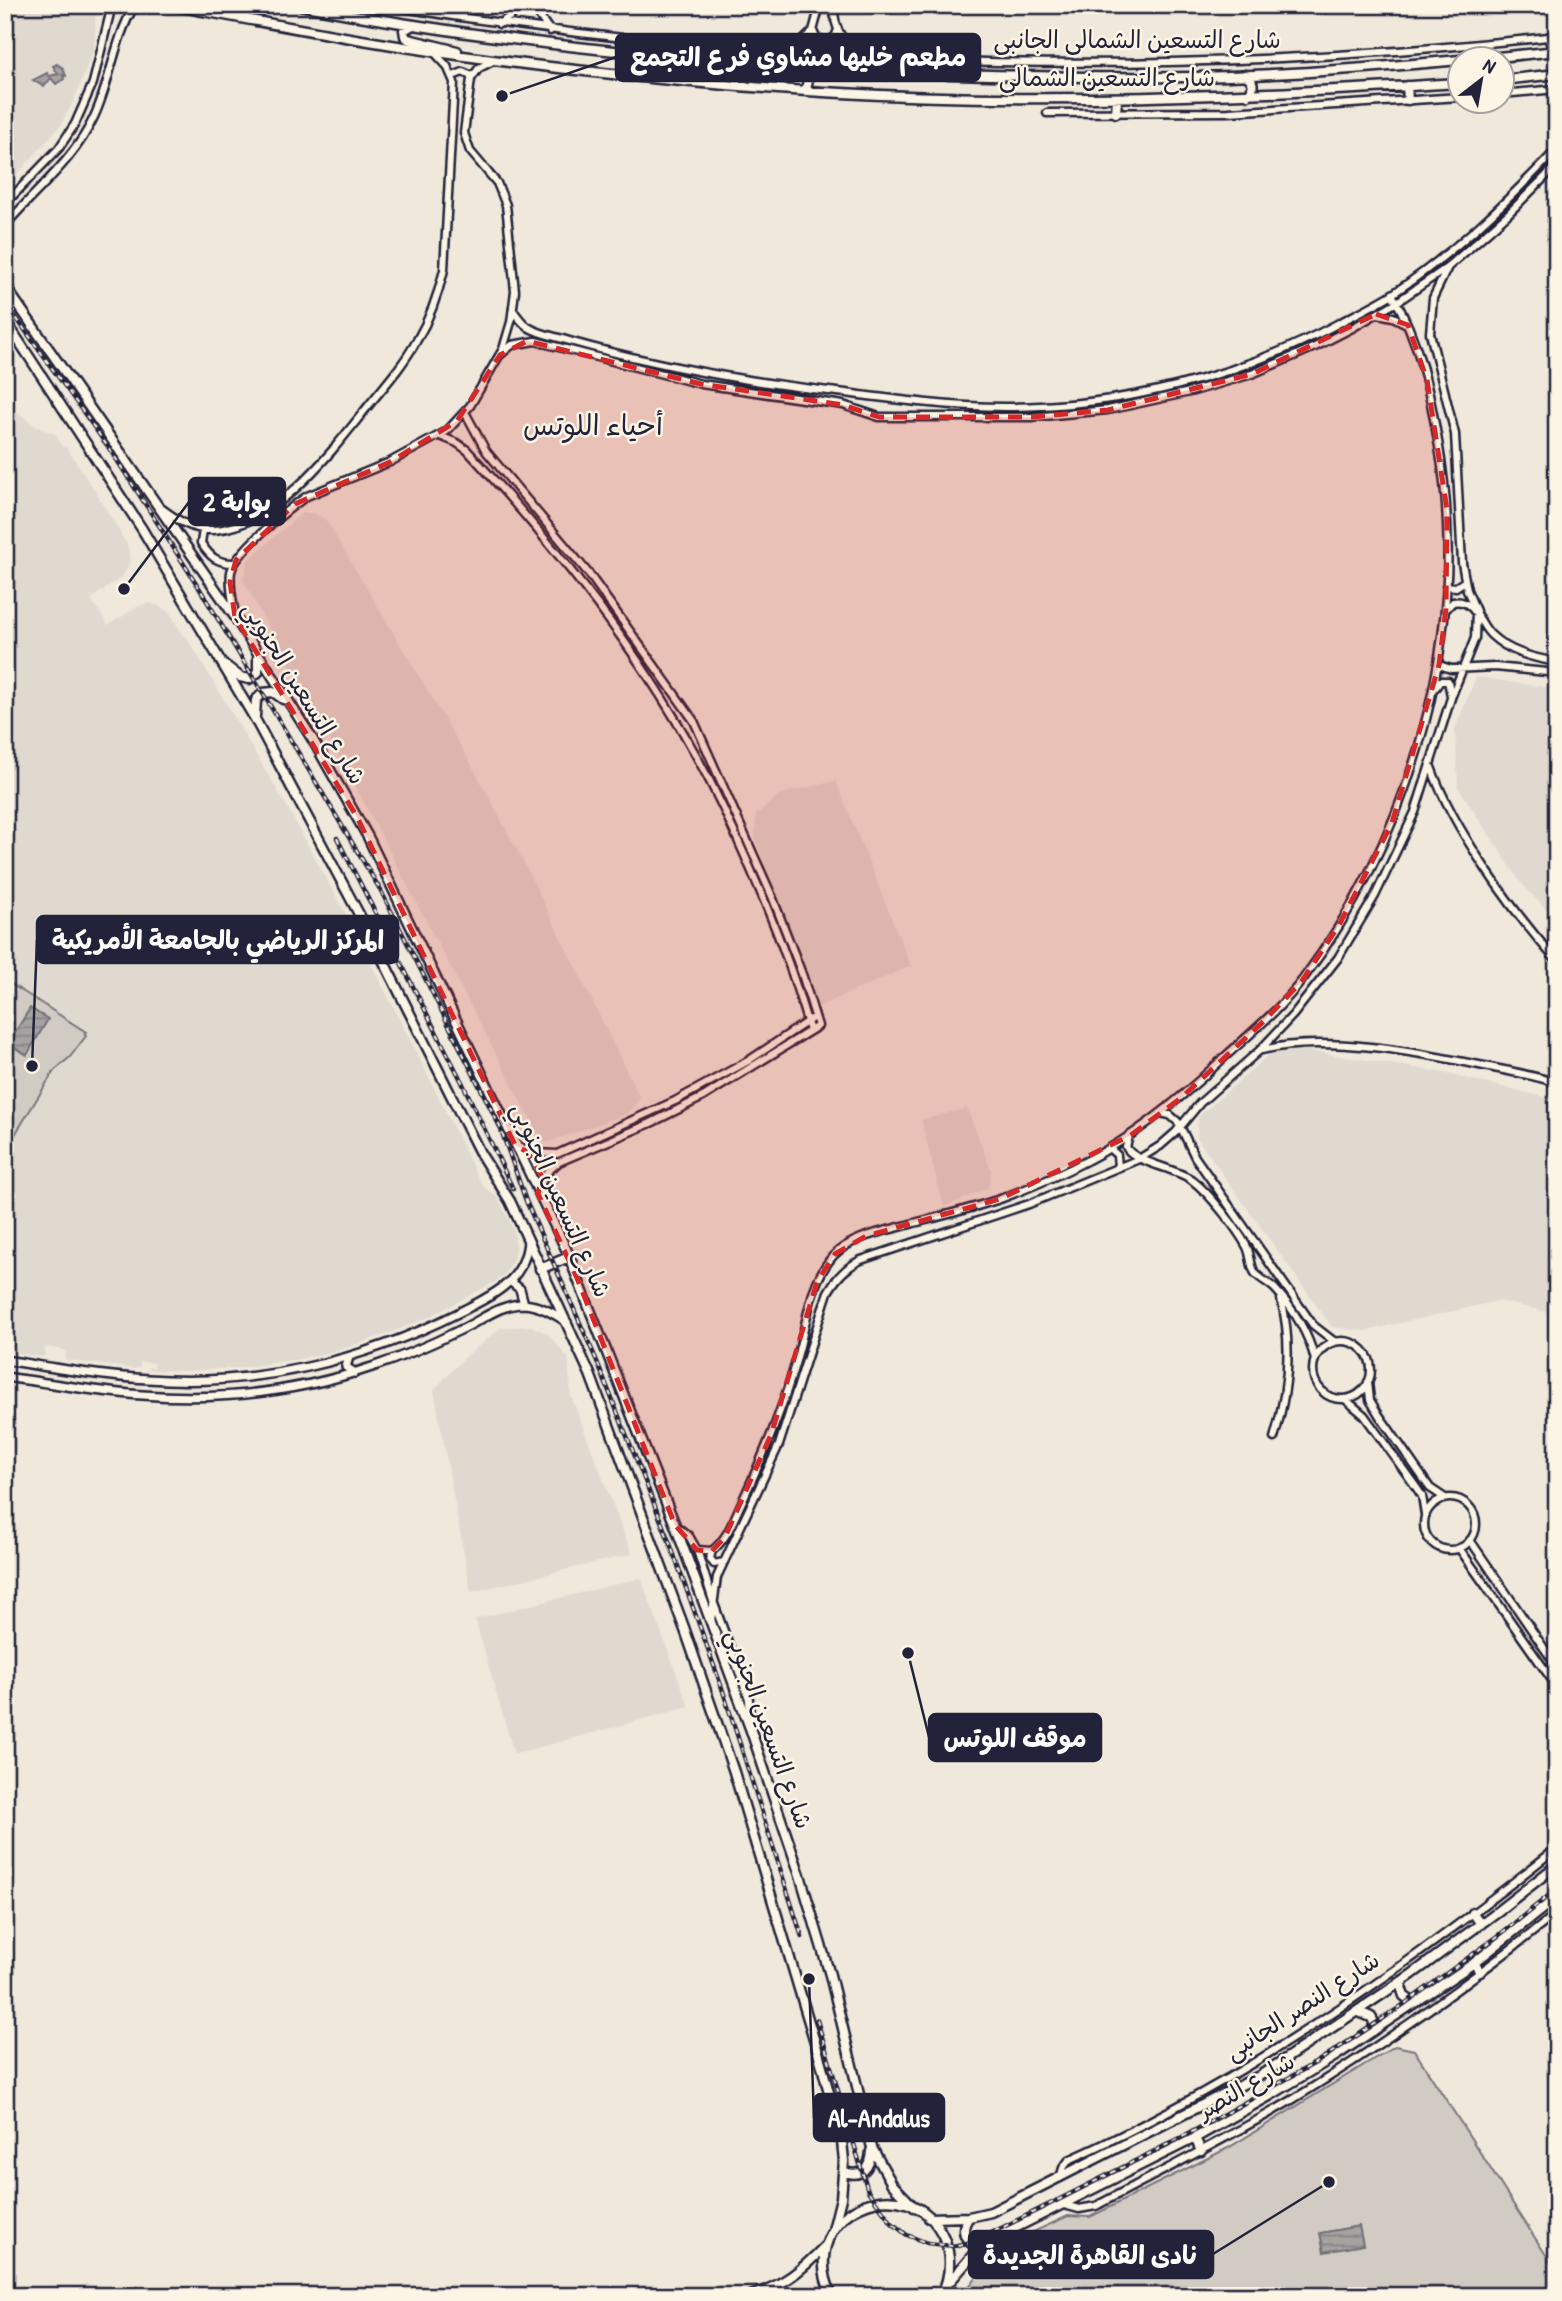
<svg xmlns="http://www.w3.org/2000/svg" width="1562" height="2301" font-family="'Patrick Hand','Playpen Sans Arabic',sans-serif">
<defs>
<pattern id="water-rules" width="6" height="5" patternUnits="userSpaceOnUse" patternTransform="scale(1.75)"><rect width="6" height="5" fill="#a6a2a2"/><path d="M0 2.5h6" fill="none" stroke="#878485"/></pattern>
</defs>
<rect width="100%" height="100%" fill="#efe8db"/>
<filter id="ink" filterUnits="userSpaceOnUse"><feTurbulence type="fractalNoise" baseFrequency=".0143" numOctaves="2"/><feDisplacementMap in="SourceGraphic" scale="14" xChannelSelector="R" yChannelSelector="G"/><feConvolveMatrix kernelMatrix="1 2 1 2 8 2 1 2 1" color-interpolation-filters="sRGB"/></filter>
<g filter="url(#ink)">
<path fill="#e0d9cf" d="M5 5 96 7 94 48 75 98 60 126 5 188Z
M5 400 9 408 12 407 35 426 57 435 59 441 63 448 66 447 95 491 128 546 130 562 123 576 91 599 108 625 137 607 149 603 157 605 170 613 184 637 186 636 286 805 346 915 418 1055 475 1172 484 1187 498 1198 509 1219 514 1231 516 1246 513 1260 505 1274 495 1282 427 1318 390 1333 336 1351 300 1359 238 1368 181 1371 149 1370V1368H154V1363L140 1362V1367L135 1369 65 1360 66 1353 64 1350 46 1347 44 1357 5 1351Z
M302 513H314L326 520 470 762 524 863 640 1098 629 1113 546 1143 537 1132 346 769 243 580 248 560Z
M1476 677 1557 689V921L1521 883 1458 787 1455 729Z
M836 781 911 966 818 1007 755 838 756 815 780 794Z
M1279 1046 1439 1072 1557 1100V1314L1498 1301 1365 1331 1332 1327 1197 1138 1198 1117Z
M967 1108 991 1170 989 1188 944 1207 921 1120Z
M531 1326 548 1334 568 1358 571 1396 632 1554 471 1592 434 1390 466 1356 501 1328Z
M641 1578 689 1707 514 1754 475 1619Z"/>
<path fill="#d1cbc3" stroke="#7a767f" stroke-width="2" d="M5 980 86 1032 84 1034 86 1036 70 1057 54 1071 5 1151Z
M1395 2046 1414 2050 1557 2272V2296H962L989 2260 1009 2243 1068 2216 1090 2217 1228 2148Z"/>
<path fill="url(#water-rules)" stroke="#716f79" stroke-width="2" d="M57 64 63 68 66 76H63L64 79 56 84 51 78 44 87 33 80 47 73 49 76 58 74 53 66Z
M30 1008 48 1019 27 1055 8 1044Z
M1359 2226 1363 2245 1324 2252 1320 2233Z"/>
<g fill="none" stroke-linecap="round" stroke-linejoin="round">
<defs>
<path id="tertiary" d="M384 5C770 70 1168 80 1557 36
M535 5 540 17 550 31
M834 5C833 27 843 45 863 55
M499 24 512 15 518 5
M813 31 816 38 828 41 835 37 838 30
M791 52 813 31 820 5
M453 76 463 72 472 76
M1502 94 1557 89
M1047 113 1229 112 1460 97
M5 204 59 148 75 124 93 83 112 5
M5 226C36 189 74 161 94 117 111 81 114 39 135 5
M513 310C517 316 521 322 528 327 539 334 553 336 566 340 604 351 643 360 682 368 736 379 791 387 846 393 898 400 952 407 1005 407 1121 407 1237 378 1339 323 1358 313 1377 304 1394 293 1456 251 1506 203 1557 149
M1378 314 1393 317 1407 324
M500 355 512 345 535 341 701 384 843 405 879 417H1033L1108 410 1190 392 1252 374 1315 347 1354 327 1397 302 1448 267 1508 214 1557 165
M465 412 486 451 589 574 694 721 772 896 802 974 818 1026 703 1097 651 1123 559 1162 546 1173 538 1190
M440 436 457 443 467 450C566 558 660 675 723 808 747 859 770 912 789 965 797 987 803 1009 810 1031
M161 508C177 520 193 531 214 530 277 526 333 450 369 405 386 384 404 364 417 340 430 318 438 295 444 270L454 82 447 66 435 53
M203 530 201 543C210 557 217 563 234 563
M1446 586 1456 587 1465 581
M1446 609 1453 602C1475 598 1479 624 1491 635 1509 652 1533 658 1557 662
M235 615C233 601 229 586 231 572 235 552 289 508 307 496L390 462 447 431 470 406 503 349 511 322 515 291 506 205 497 183 470 151 464 133 471 79 479 68 495 60
M1439 665 1451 669 1495 667 1557 673
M1436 687 1440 681H1448L1451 696
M1431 767C1453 829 1513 912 1557 961
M1262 1050C1323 1034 1422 1053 1484 1066 1508 1071 1533 1075 1557 1083
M1160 1113 1170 1115 1178 1122 1195 1157 1313 1325 1335 1342
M1129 1137 1126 1147C1133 1162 1176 1168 1192 1180 1209 1193 1237 1228 1247 1247 1251 1255 1250 1265 1255 1273 1261 1280 1270 1283 1276 1290 1294 1309 1309 1335 1315 1360
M515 1145 534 1153 557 1154 675 1101 748 1061 811 1019
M1109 1148 1117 1155 1118 1167
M529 1152 543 1178
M1313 1370a29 29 0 1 1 58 0a29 29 0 1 1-58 0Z
M1368 1382 1370 1400 1379 1415 1430 1488 1445 1498
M1345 1399 1364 1415 1416 1487 1422 1496 1425 1515
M1274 1438C1288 1392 1293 1346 1281 1299
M1424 1524a26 26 0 1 1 52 0a26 26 0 1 1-52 0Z
M675 1525 689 1536 697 1550 713 1601 749 1699 750 1723
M1470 1540 1557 1667
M1459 1548 1557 1687
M697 1550 712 1551C727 1539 733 1521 741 1504 765 1453 786 1401 800 1346 808 1315 811 1281 833 1256 853 1235 888 1231 914 1223 943 1216 972 1208 1000 1199 1029 1188 1060 1175 1088 1160 1136 1136 1178 1101 1217 1064 1246 1037 1279 1011 1303 979 1414 830 1470 631 1439 447 1430 394 1420 341 1392 294
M712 1551 710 1558 714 1564 724 1562
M711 1621 717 1577 779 1445 828 1292C836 1278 846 1267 861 1260L1029 1204 1139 1159 1160 1146 1176 1132 1200 1103 1260 1050 1293 1015 1338 958 1375 896 1415 812 1451 698 1475 638 1476 611 1467 590 1462 563 1455 434 1430 333 1433 298 1448 267
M1060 2178 1063 2168 1069 2160C1245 2081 1406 1968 1557 1848
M1064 2205 1079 2209 1096 2206C1162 2171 1228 2138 1292 2100 1384 2044 1473 1980 1557 1913"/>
<path id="secondary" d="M511 1282 520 1289 524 1304
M349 1357 346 1367 355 1373
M5 1360C53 1368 100 1376 148 1379 255 1387 363 1361 458 1313 491 1296 525 1282 528 1241
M5 1377C51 1383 96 1392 142 1395 220 1401 298 1392 372 1367 402 1357 432 1344 460 1330 481 1321 499 1304 523 1304 540 1305 553 1313 567 1322"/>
<path id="primary" d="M171 5C289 27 406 50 525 64 623 76 723 86 823 92 1036 105 1248 96 1460 83
M300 5C515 47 733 66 952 74 1064 77 1179 80 1291 73 1348 70 1404 65 1460 60
M411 26 404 30 405 36 408 39 457 51
M1550 37 1552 51
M1469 60 1557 51
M789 66 808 79 806 91
M881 71V58
M1245 75C1254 79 1255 88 1248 95
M1502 80 1557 74
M1407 86 1408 100
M1116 113 1117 99
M5 286 235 617 313 740 368 837 566 1249 675 1525 750 1728 800 1875 830 1975 872 2148 892 2184 914 2207
M5 320 142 529 255 719 377 948 480 1153 510 1201 590 1374 685 1630 734 1772 820 2059 842 2141 844 2161 841 2198 833 2230
M226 666 240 677 249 679 258 672V657
M255 716 256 700 263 693 273 692 283 699
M540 1269 569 1257
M1473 1913 1481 1924
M1474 1963 1480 1972
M1403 1981 1401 1987 1404 1996 1411 2001H1418
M1359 2012 1371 2017 1374 2022 1373 2031
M1195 2138 1201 2151
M845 2172C862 2178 870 2168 871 2151
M969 2217C959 2230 965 2244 981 2247
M929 2218 969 2217 991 2212 1261 2075 1411 1975 1498 1911 1557 1865
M945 2287 972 2256 991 2240 1195 2138 1271 2095 1337 2055 1474 1963 1557 1897
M751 2296C785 2284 801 2271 826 2245
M832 2296C792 2210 911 2163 944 2238 952 2258 950 2278 941 2296"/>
</defs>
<use href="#tertiary" stroke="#22223b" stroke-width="11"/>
<use href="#secondary" stroke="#22223b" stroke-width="12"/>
<use href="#primary" stroke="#22223b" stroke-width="13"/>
<use href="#tertiary" stroke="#fcf5e5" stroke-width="6"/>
<use href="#secondary" stroke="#fcf5e5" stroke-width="7"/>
<use href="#primary" stroke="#fcf5e5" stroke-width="8"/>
<defs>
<path id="rail" d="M5 302 113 454 198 586 265 697 381 891 500 1127 526 1201 596 1359 669 1541 722 1688 802 1937
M337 838 462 1082 513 1189
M817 2020 868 2191 892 2223 907 2235 927 2243 953 2246 975 2241 1060 2199 1190 2133 1317 2062 1396 2010 1498 1936 1557 1889"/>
</defs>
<use href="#rail" stroke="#22223b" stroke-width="4.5"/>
<use href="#rail" stroke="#fcf5e5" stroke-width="2" stroke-dasharray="5" stroke-linecap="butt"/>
</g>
</g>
<path fill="#d62828" fill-opacity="0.2" stroke="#d62828" stroke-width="5" stroke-dasharray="14 9" stroke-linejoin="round" d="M1376 314 1408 325 1427 380 1447 510 1446 609 1439 665 1392 823 1339 925 1302 981 1264 1021 1181 1098 1131 1135 1000 1199 866 1236 835 1254 817 1282 771 1435 725 1537 712 1551 697 1550 675 1525 577 1278 538 1194 542 1177 529 1153 515 1145 357 817 235 617 230 582 236 560 295 504 390 462 457 421 500 355 527 341 701 384 843 405 879 417H1033L1108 410 1252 374Z"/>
<g text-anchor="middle" stroke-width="5" stroke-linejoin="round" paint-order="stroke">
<g font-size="24" fill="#22223b" stroke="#fcf5e5">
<text x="1137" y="48">شارع التسعين الشمالى الجانبى</text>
<text x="1107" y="86">شارع التسعين الشمالى</text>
<text transform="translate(304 693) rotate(58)" y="8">شارع التسعين الجنوبي</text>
<text transform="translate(561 1200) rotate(66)" y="8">شارع التسعين الجنوبي</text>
<text transform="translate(769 1729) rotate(70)" y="8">شارع التسعين الجنوبي</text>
<text transform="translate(1302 2006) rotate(-33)" y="8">شارع النصر الجانبى</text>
<text transform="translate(1246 2086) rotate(-30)" y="8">شارع النصر</text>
</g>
<g font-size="28" fill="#22223b" stroke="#fcf5e5">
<text x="593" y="435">أحياء اللوتس</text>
</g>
</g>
<path fill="none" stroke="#22223b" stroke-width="2.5" d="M502 96L616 57M124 589L189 502M32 1066L37 940M908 1653L929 1737M809 1979L814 2118M1329 2182L1213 2254"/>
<g fill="#22223b" stroke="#fcf5e5" stroke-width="2.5">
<circle cx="502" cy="96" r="7"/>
<circle cx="124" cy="589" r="7"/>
<circle cx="32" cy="1066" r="7"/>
<circle cx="908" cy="1653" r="7"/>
<circle cx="809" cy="1979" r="7"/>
<circle cx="1329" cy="2182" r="7"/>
</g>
<g fill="#22223b" stroke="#22223b" stroke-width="2.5">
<rect x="616" y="34" width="364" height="47" rx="7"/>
<rect x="189" y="478" width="96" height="47" rx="7"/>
<rect x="37" y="916" width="361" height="47" rx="7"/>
<rect x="929" y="1714" width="172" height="47" rx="7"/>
<rect x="814" y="2094" width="130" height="47" rx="7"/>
<rect x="969" y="2231" width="244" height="47" rx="7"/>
</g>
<g font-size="26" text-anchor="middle" font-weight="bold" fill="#fff">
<text x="798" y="66">مطعم خليها مشاوي فرع التجمع</text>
<text x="237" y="511">بوابة 2</text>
<text x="218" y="949">المركز الرياضي بالجامعة الأمريكية</text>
<text x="1015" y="1747">موقف اللوتس</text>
<text x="879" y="2127">Al-Andalus</text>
<text x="1091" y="2264">نادى القاهرة الجديدة</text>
</g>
<rect width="1562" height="2301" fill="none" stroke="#fcf5e5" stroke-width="28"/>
<rect x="14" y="14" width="1534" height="2273" fill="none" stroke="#22223b" stroke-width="2.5" filter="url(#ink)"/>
<g transform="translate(1481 80) rotate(31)"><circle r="33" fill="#fcf5e5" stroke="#a5a1a1" stroke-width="2"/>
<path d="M0-5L12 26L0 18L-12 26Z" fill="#22223b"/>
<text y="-10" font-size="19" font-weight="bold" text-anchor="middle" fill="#22223b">N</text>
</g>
</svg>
